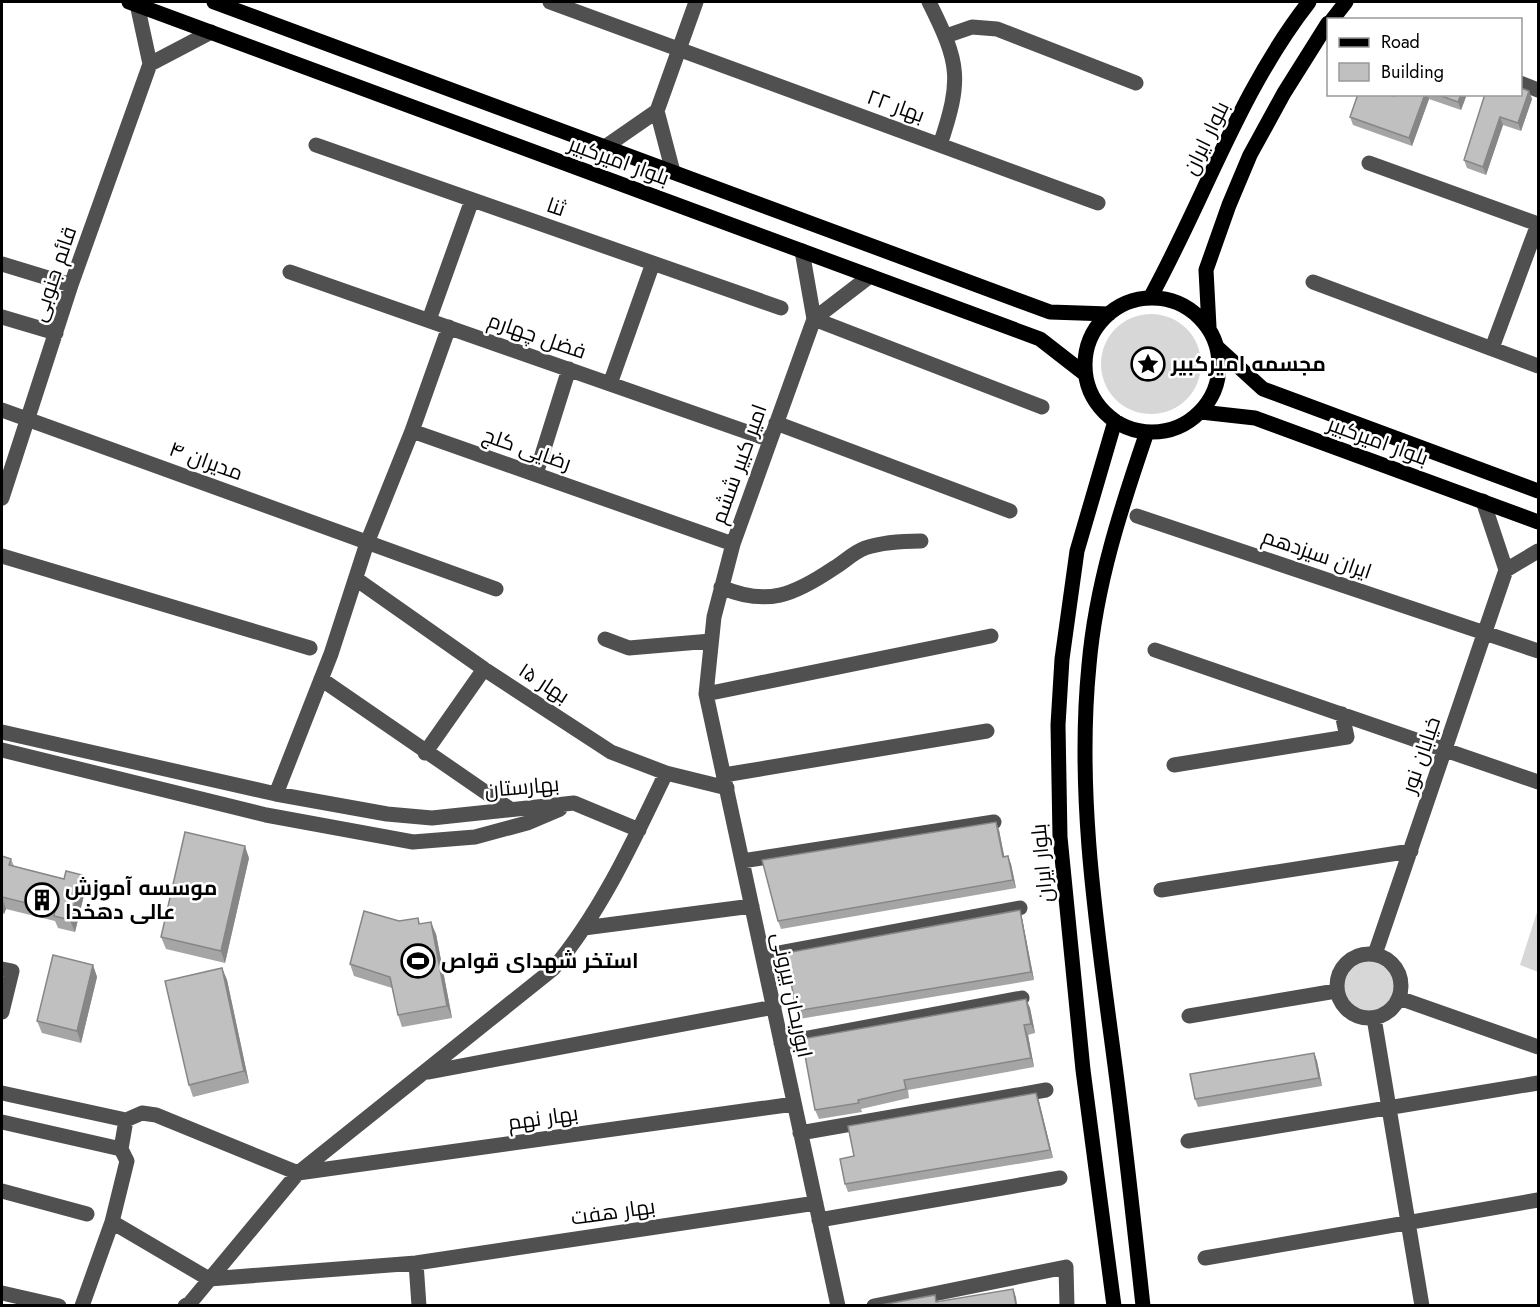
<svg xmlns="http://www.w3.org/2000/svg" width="1540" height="1307" font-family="Jost,Cairo,sans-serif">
<rect width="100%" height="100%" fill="#fff"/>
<path fill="#d7d7d7" d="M1101 364a50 50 0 1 1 100 0a50 50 0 1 1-100 0Z
M1538 909V972L1520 965Z
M1336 986a32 32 0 1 1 64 0a32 32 0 1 1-64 0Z"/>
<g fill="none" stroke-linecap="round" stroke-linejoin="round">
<path stroke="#505050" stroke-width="15" d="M550 2 1098 203
M929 2C960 64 962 79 940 145
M137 4 150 64
M946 36 972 27 997 29 1136 83
M150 64 211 32
M1520 83 1538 90
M316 145 781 308
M605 147 657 111
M1369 163 1538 224
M673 172 657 111 696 2
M802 251 814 319 733 544 714 617 706 694 838 1306
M2 264 71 285
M290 272 770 440
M1313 282 1538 366
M2 317 56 333
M814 319 1042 407
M814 319 870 276
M429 320 472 200
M449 327 412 431 733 544
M1492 348 1538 224
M610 384 653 263
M2 410 496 589
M776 423 1010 511
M536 474 569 369
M2 498 71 285 150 64
M1483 501 1506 570
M1137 516 1538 651
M2 556 310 648
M1506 570 1538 551
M356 579 484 669 611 752 666 773 727 788
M721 587C767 607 794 595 834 568 844 562 854 552 865 548 883 542 902 541 921 541
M605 639 629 648 711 641
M1155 650 1538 782
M321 679 510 809
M706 694 991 636
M2 732 276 794 387 814 432 818 574 803 639 830
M2 750 266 815 413 842 475 837 527 823 560 809
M425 753 484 669
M1174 765 1347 737 1342 714
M724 775 987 731
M276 794 331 654 367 543 412 431
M742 861 994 822
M1161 890 1411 851
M584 928 752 906
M1337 986a32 32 0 1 1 64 0a32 32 0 1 1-64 0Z
M1375 954 1506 570
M763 956 1020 908
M2 969 12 971 2 1012
M1399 998 1538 1047
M1189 1016 1336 991
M1374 1018 1422 1306
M781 1043 1022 998
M429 1072 774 1007
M2 1093 126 1120 121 1149 2 1122
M126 1120 142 1113 156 1115 298 1173 794 1104
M800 1133 1046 1090
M1188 1141 1538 1083
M2 1191 87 1214
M819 1220 1060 1178
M112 1222 209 1279 416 1263 816 1203
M1205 1258 1538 1200
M416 1263 419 1306
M2 1293 59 1306
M82 1306 112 1222 127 1161 121 1149
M185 1306 190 1303 298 1173 553 969C601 912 634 840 666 773
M874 1306 1066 1267 1067 1306"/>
<path stroke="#000" stroke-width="15" d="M129 2 1040 339 1085 374
M214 2 1050 312 1109 314
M1332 20 1346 2
M1150 298C1204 200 1240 90 1309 2
M1085 365a67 67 0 1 1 134 0a67 67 0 1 1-134 0Z
M1209 327 1206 270 1229 205 1250 155 1284 93 1328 23
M1218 348 1263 389 1538 491
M1201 412 1255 418 1538 522
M1114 1306 1083 1070 1060 837 1058 725 1062 659 1077 551 1115 421
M1143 1306C1134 1223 1125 1140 1114 1058 1097 929 1076 795 1089 665 1096 584 1121 508 1147 432"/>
</g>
<path fill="#a5a5a5" d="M1529 91 1532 99 1521 131 1503 125 1486 175 1467 168 1464 160 1485 94Z
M1395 94H1467L1461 110 1429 99 1412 146 1353 125 1350 117 1394 96Z
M999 830 1004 856 1011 864 1016 888 781 929 778 921Z
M2 856 11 859 14 866 86 887 75 932 58 928 55 921 6 909 4 914 2 913Z
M249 858 225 963 166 949 161 937Z
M1020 910 1022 918 1034 980 799 1019 796 1011Z
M418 918 420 924 436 934 452 1018 402 1027 398 1015 392 988 354 976 350 964 399 921Z
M93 965 97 977 81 1043 42 1033 37 1021Z
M222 968 227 980 249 1083 193 1097 189 1085Z
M1026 999 1030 1008 1035 1033 1028 1035 1034 1067 908 1090 909 1098 861 1109 862 1112 819 1119 815 1110Z
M1314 1053 1317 1061 1322 1086 1198 1107 1195 1099Z
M1036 1093 1039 1101 1053 1158 848 1192 845 1184 854 1156Z"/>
<path fill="#868686" d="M1529 91 1532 99 1521 131 1518 123Z
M1425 94H1427L1429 99 1412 146 1409 138Z
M1461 94H1467L1461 110 1458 102Z
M1500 117 1503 125 1486 175 1483 167Z
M996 822 999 830 1006 865 1003 857Z
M245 846 249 858 225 963 221 951Z
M1008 856 1011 864 1016 888 1013 880Z
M82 875 86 887 75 932 70 920Z
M2 897 6 909 4 914 2 906Z
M1020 910 1022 918 1034 980 1031 972Z
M431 922 436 934 452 1018 447 1006Z
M93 965 97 977 81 1043 77 1031Z
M222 968 227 980 249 1083 244 1071Z
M1026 999 1030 1008 1035 1033 1031 1024Z
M1024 1025 1028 1035 1034 1067 1031 1058Z
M1314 1053 1317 1061 1322 1086 1319 1078Z
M1036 1093 1039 1101 1053 1158 1050 1150Z
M1013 1289 1016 1297 1017 1305H1016Z"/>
<path fill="#c0c0c0" stroke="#868686" stroke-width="1.5" d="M1521 88 1529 91 1518 123 1500 117 1483 167 1464 160 1485 94H1521Z
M1358 94H1389L1394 96 1395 94H1425L1409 138 1350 117Z
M1436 94H1461L1458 102Z
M996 822 1003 857 1008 856 1013 880 778 921 762 860Z
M185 832 245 846 221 951 161 937Z
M2 856 11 859 9 865 64 879 66 871 82 875 70 920 54 916 55 910 2 897Z
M1020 910 1031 972 796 1011 786 953Z
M364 911 399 921 418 918 419 924 431 922 447 1006 398 1015 390 977 350 964Z
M53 955 93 965 77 1031 37 1021Z
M222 968 244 1071 189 1085 165 981Z
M1026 999 1031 1024 1024 1025 1031 1058 904 1080 906 1089 858 1100 859 1103 815 1110 802 1039Z
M1314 1053 1319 1078 1195 1099 1190 1074Z
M1036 1093 1050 1150 845 1184 840 1159 854 1156 848 1126Z
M1013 1289 1016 1305H881L935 1295 936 1302Z"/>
<defs>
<symbol id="sight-ring" viewBox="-11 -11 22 22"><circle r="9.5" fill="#fff" stroke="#000" stroke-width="1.5"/><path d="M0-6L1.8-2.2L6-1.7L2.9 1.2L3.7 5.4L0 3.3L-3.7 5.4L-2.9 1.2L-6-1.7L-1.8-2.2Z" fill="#000"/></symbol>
<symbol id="building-ring" viewBox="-11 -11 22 22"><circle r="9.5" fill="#fff" stroke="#000" stroke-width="1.5"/><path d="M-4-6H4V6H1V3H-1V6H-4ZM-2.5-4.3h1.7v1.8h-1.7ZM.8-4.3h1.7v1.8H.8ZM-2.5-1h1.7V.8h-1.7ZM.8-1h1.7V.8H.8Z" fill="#000"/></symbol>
<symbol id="stadium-ring" viewBox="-11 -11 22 22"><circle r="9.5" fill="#fff" stroke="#000" stroke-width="1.5"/><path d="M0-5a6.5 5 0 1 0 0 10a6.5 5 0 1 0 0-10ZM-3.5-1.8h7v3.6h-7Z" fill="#000"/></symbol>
</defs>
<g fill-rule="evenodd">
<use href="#sight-ring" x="1129" y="345" width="38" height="38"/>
<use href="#building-ring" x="23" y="881" width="38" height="38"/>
<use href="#stadium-ring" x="399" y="942" width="38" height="38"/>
</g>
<g text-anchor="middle" stroke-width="5" stroke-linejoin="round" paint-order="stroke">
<g font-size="21" fill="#000" stroke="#fff">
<text transform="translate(896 106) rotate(20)" y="7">بهار ۲۲</text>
<text transform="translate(1206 138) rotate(-64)" y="7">بلوار ایران</text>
<text transform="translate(619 161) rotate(20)" y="7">بلوار امیرکبیر</text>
<text transform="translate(556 207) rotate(19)" y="7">ثنا</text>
<text transform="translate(54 274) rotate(-71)" y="7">قائم جنوبی</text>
<text transform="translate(537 336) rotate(19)" y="7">فضل چهارم</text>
<text transform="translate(1378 441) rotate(20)" y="7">بلوار امیرکبیر</text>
<text transform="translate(527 449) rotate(19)" y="7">رضایی کلج</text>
<text transform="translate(206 461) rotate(20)" y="7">مدیران ۴</text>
<text transform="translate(739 464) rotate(-70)" y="7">امیر کبیر ششم</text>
<text transform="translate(1317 554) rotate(19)" y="7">ایران سیزدهم</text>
<text transform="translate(544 683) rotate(33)" y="7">بهار ۱۵</text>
<text transform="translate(1421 755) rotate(-71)" y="7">خیابان نور</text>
<text transform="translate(522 787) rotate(-5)" y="7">بهارستان</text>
<text transform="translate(1042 863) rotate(-95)" y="7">بلوار ایران</text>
<text transform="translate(792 995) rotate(78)" y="7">ابوریحان بیرونی</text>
<text transform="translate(543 1118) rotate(-8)" y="7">بهار نهم</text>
<text transform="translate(613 1212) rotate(-8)" y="7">بهار هفت</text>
</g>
<g font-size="21" font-weight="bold" fill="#000" stroke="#fff" text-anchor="start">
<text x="1171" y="371">مجسمه امیرکبیر</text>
<text x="65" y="895">موسسه آموزش<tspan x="65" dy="24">عالی دهخدا</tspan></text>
<text x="441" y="968">استخر شهدای قواص</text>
</g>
</g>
<rect width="1540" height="1307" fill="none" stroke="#000000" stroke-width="6"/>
<rect x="1327" y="18" width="195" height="78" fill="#ffffff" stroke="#999999" stroke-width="1.5"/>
<rect x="1339" y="38" width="30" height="9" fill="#000000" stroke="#999999" stroke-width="1.5"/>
<text x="1381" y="48" font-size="18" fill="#000000">Road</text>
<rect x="1339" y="63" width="30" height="18" fill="#c0c0c0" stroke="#999999" stroke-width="1.5"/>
<text x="1381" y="78" font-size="18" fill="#000000">Building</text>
</svg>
